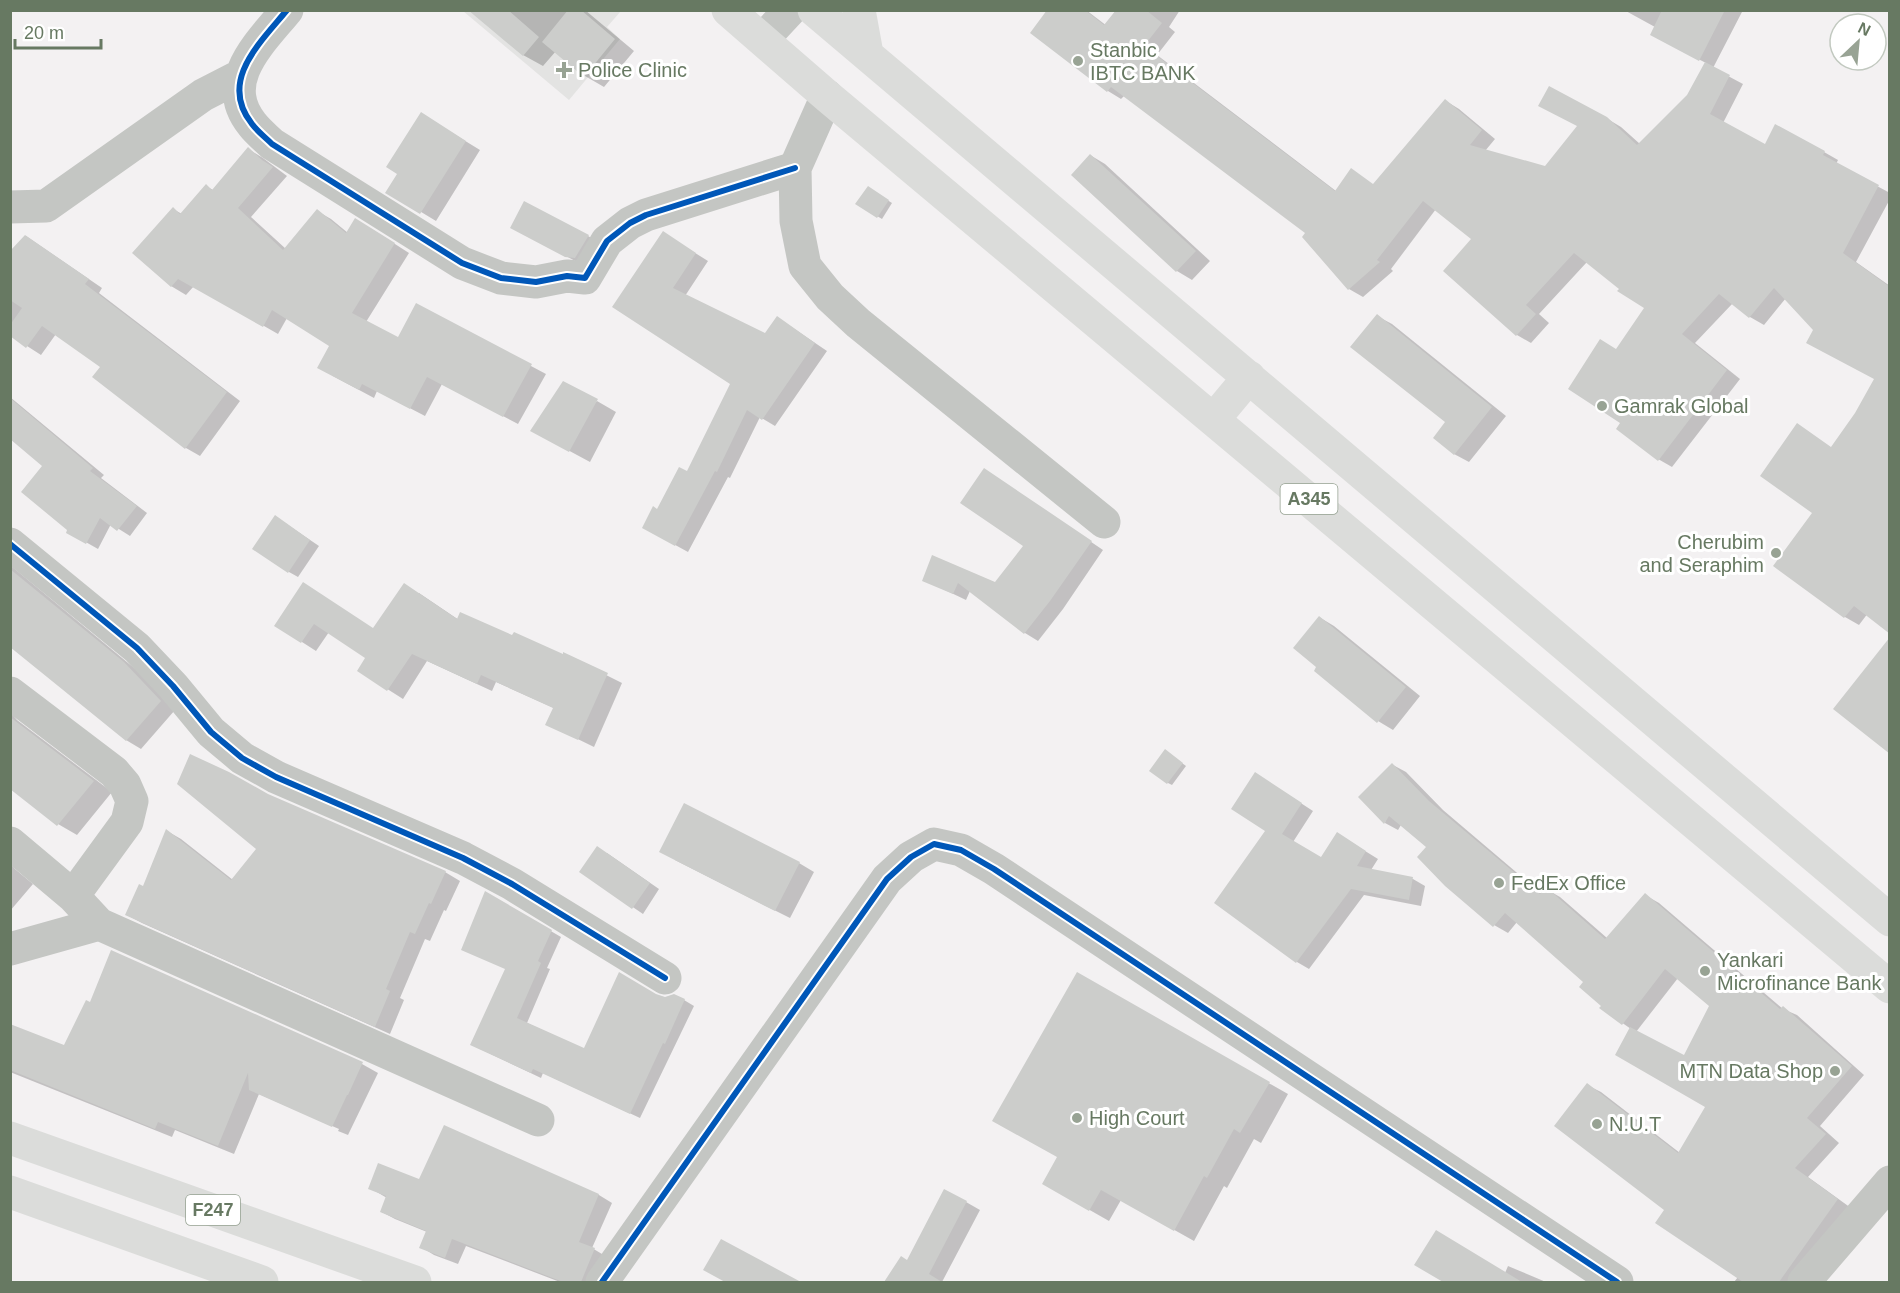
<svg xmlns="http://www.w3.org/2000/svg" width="1900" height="1293" font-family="Arial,sans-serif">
<rect width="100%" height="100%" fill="#f3f1f2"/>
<path fill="#e3e3e2" d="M463 11H621L607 27 620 39 569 100Z"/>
<path fill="#0003" fill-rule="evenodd" d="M471 10H585L634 51 604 87 585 76 556 51 543 66 523 55Z
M1049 10H1086L1107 26 1117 10H1180L1169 27 1175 32 1157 55 1336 191 1374 185 1446 101 1459 109 1495 139 1485 151 1546 168 1606 118 1621 127 1640 144 1689 96 1706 63 1665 42 1655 27 1624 10H1743L1713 68 1743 84 1723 123 1765 146 1824 152 1838 160 1836 164 1890 193V199L1856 262 1890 286V584L1859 625 1845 617 1775 566 1814 513 1832 448 1856 414 1875 379 1814 330 1786 298 1764 325 1750 317 1733 303 1695 343 1740 379 1672 467 1658 459 1623 423 1617 351 1646 308 1587 262 1539 314 1549 323 1531 343 1517 335 1445 270 1474 239 1436 209 1391 269 1393 271 1363 297 1349 289 1307 233 1125 95 1121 99 1108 91Z
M436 123 480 150 436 221 388 192Z
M248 149 263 158 287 176 251 217 286 249 317 211 331 219 348 233 370 228 409 253 366 322 399 339 417 305 546 374 518 424 442 384 425 416 377 391 374 398 333 376 331 345 287 318 278 334 194 286 186 295 171 286 173 209 182 214 206 186 213 190Z
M1090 155 1105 164 1210 261 1192 280 1177 271 1073 175Z
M868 188 892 203 882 219 857 204Z
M512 227 588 236 598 242 577 262Z
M26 236 102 288 99 293 240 401 200 456 186 448 94 377 102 366 56 334 41 355 27 346 10 324V253Z
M676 241 708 261 685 296 766 335 790 326 827 351 775 426 760 417 730 478 728 477 688 552 657 535 658 511 687 473 732 384 614 306Z
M1377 316 1392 324 1506 416 1469 462 1454 454 1447 422Z
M10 397 104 475 101 478 147 513 130 536 111 524 98 549 68 532 44 466 10 438Z
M597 401 616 412 590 462 551 441Z
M985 470 1103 550 1063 609 1038 641 1025 633 970 591 966 600 924 580 995 584 1026 546Z
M285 523 319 546 298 577 289 572Z
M10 565 139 672 175 710 141 749 126 740 10 645Z
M304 584 374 630 419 593 459 620 564 656V654L622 683 594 747 547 724 554 708 496 682 492 691 427 661 403 699 359 671 368 658 329 632 316 651 302 642Z
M1319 617 1334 626 1420 696 1393 730 1378 721 1319 667Z
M10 707 11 713 17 720 112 792 77 835 58 824 10 787Z
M1170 754 1186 766 1172 785 1168 783Z
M1393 765 1406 772 1443 810 1542 894 1546 889 1560 897 1607 938 1645 895 1659 903 1783 1009 1797 1015 1864 1075 1820 1126 1839 1143 1808 1177 1851 1208 1798 1282H1734L1738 1277 1666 1209 1587 1085 1601 1092 1680 1153 1707 1106 1631 1029 1601 1008 1603 1006 1585 982 1517 922 1508 933 1494 925 1428 847 1401 825 1398 830 1385 823ZM1678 978 1711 1006 1684 1057 1636 1032Z
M1267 781 1313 811 1293 842 1322 859 1349 841 1378 859 1371 870 1413 879 1425 886 1421 906 1364 895 1309 969 1297 962 1268 831Z
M268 796 445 872 460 881 446 911 444 910 430 941 425 939 400 998 404 1000 390 1034 142 923 127 915 144 888 167 831 181 839 233 880 259 849Z
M607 853 659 889 643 914 581 872Z
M675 860 799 863 814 872 790 918Z
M10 863 15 869 33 884 10 911Z
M486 893 561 937 547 968 550 969 527 1023 585 1050 656 996 684 1000 694 1006 640 1118 543 1073 541 1078 472 1045 507 969Z
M1077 974 1288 1094 1261 1143 1254 1139 1227 1188 1224 1186 1194 1241 1121 1200 1109 1221 1044 1184 1059 1157Z
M10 1025 65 1047 362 1064 378 1073 348 1135 338 1131 339 1129 259 1094 234 1154 175 1130 172 1137 10 1072Z
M444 1127 599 1195 612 1203 592 1248 607 1257 597 1282H560L466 1246 458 1264 434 1255 421 1247 427 1232 395 1219 382 1212 387 1198 370 1188 420 1181Z
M966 1202 980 1210 942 1282H886L901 1258 907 1262Z
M721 1241 797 1282H728L715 1275Z
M1508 1266 1546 1282H1443L1505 1273Z"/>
<path fill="#cccdcb" d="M468 10H508L539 37 523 56Z
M568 10H581L615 39 584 77 542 42Z
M1047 10H1085L1104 25 1116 10H1146L1162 23 1144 46 1335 191 1351 168 1373 184 1445 99 1482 130 1470 145 1545 166 1577 126 1538 106 1549 86 1607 117 1637 145 1687 95 1705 62 1730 75 1710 114 1765 144 1775 124 1825 151 1823 155 1879 185 1843 253 1890 287V634L1854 606 1844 618 1773 566 1812 513 1760 476 1797 423 1831 447 1855 413 1874 379 1806 343 1813 330 1774 288 1749 318 1719 294 1682 334 1727 370 1658 461 1616 429 1620 423 1568 389 1600 339 1616 349 1644 308 1617 291 1619 289 1574 253 1526 305 1536 314 1516 336 1443 271 1471 239 1423 201 1377 260 1380 262 1348 290 1302 237 1305 233 1111 87 1107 92 1030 33Z
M1662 10H1725L1699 61 1650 35Z
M421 112 466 141 420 214 385 193 397 174 386 167Z
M248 147 262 160 273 167 238 208 283 250 317 209 346 233 355 218 395 243 352 313 398 337 416 303 532 364 503 417 427 377 410 409 362 384 359 390 317 368 329 346 272 310 263 327 178 279 171 287 132 253 173 207 180 214 206 184 212 190Z
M1090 154 1196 251 1176 272 1071 175Z
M868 186 889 200 877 218 855 204Z
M524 201 589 235 575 258 565 257 510 228Z
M663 231 696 253 673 288 765 333 777 316 815 343 762 420 747 410 717 472 715 471 675 546 642 528 653 506 657 509 679 467 687 471 730 384 612 307Z
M25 235 89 279 85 284 227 392 185 449 92 377 100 367 42 326 26 348 10 336V325L22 308 10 300V251Z
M1377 314 1492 407 1454 455 1433 438 1445 422 1350 347Z
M563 381 598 399 569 452 530 431Z
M10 398 93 468 90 471 137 506 117 531 100 518 86 544 66 533 67 530 21 492 42 466 10 439Z
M984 468 1092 541 1050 601 1024 634 958 583 953 594 922 581 932 555 995 582 1023 546 960 503Z
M275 515 310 540 288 573 252 549Z
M10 569 124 662 161 701 126 741 10 647Z
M303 582 373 628 404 583 457 619 460 612 512 635 514 632 563 654V652L608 673 578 740 545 725 553 708 481 675 477 684 412 654 387 691 357 671 365 658 314 624 301 643 274 626Z
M1319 616 1406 687 1377 723 1314 671 1316 667 1293 648Z
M1890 637V754L1833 709Z
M10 717 94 781 57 826 10 789Z
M1165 749 1183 763 1167 784 1149 771Z
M190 754 229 772 268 794 446 871 431 904 429 903 415 934 410 932 386 989 390 991 375 1027 125 915 139 884 143 886 166 829 231 880 256 849 177 784Z
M1392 763 1429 801 1540 894 1546 887 1605 939 1645 893 1780 1009 1783 1006 1852 1066 1807 1118 1826 1134 1795 1168 1838 1199 1779 1282H1743L1655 1223 1664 1210 1554 1126 1587 1083 1678 1153 1705 1107 1615 1055 1630 1027 1684 1055 1709 1006 1665 969 1622 1025 1599 1008 1601 1006 1579 987 1583 982 1505 913 1493 927 1445 886 1417 857 1426 847 1389 816 1384 824 1358 797Z
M1255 772 1302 803 1282 834 1321 857 1337 832 1366 851 1357 866 1413 877 1409 900 1351 889 1296 963 1214 903 1265 831 1231 809Z
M684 803 800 862 775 911 659 852Z
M597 846 650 883 632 909 579 872Z
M485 891 552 930 538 961 541 963 517 1018 584 1048 619 972 656 994 665 997 674 994 685 999 665 1044 663 1043 630 1114 533 1069 531 1073 470 1045 505 969 461 950Z
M111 950 363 1062 348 1095H347L332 1127 249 1090 248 1073 218 1146 158 1122 155 1129 10 1070V1024L64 1045 86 1000 90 1002Z
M1077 972 1270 1082 1240 1133 1234 1129 1207 1178 1204 1176 1174 1231 1101 1190 1089 1211 1042 1184 1057 1157 992 1121Z
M444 1125 599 1194 579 1242 595 1248 581 1282H563L452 1239 445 1258 419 1248 426 1231 380 1212 386 1196 368 1189 378 1163 419 1179Z
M944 1189 967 1201 929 1274 942 1282H884L901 1256 907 1260Z
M1436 1230 1522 1282H1443L1414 1265Z
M721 1239 801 1282H725L703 1270Z"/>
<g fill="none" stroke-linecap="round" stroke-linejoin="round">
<path stroke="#c4c6c3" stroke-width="33" d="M287 10C260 43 218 81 252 124 258 132 266 138 272 144L462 263 501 278 536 282 567 276 585 278 607 241 630 223 646 215 795 168
M763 39 790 10
M827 96 795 168 796 221 805 266 830 297 858 323 1104 522
M10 207 46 206 203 95 240 76
M10 544 137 648 173 686 211 732 242 758 276 777 463 858 512 884 665 978
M10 693 114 772 125 785 132 801 127 822 73 896
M10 843 73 896 99 924 538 1120
M10 949 99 924
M602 1282 887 879 911 857 934 844 961 850 994 869 1617 1282
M1804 1282 1890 1182"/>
<path stroke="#dbdcda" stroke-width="33" d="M10 1138 415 1282
M10 1192 262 1282"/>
<path stroke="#dbdcda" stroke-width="33" d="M728 10 827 96 1890 987
M814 10 1890 920
M859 10 867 54
M1214 419 1249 377"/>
<defs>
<path id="cycleway" d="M287 10C260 43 218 81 252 124 258 132 266 138 272 144L462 263 501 278 536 282 567 276 585 278 607 241 630 223 646 215 795 168
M10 544 137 648 173 686 211 732 242 758 276 777 463 858 512 884 665 978
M602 1282 887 879 911 857 934 844 961 850 994 869 1617 1282"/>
</defs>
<use href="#cycleway" stroke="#fff" stroke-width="10"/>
<use href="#cycleway" stroke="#0057b8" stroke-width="6"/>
</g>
<g fill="#98a394" stroke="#fff" stroke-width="2">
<circle cx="1078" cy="61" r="6"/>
<path d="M561 61h6v6h6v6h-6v6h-6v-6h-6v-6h6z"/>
<circle cx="1602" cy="406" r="6"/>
<circle cx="1776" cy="553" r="6"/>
<circle cx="1499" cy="883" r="6"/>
<circle cx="1705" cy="971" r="6"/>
<circle cx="1835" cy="1071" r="6"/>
<circle cx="1077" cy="1118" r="6"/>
<circle cx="1597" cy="1124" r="6"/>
</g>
<g text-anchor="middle" stroke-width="6" stroke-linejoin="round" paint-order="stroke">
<g fill="#fff" stroke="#95a191" stroke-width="1.5">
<rect x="1280.5" y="484" width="57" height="30" rx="4.5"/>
<rect x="186" y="1195" width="54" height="30" rx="4.5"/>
</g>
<g font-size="18" font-weight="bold" fill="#677962">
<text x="1309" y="505">A345</text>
<text x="213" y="1216">F247</text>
</g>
<g font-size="20" fill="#677962" stroke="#fff" text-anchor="start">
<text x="1090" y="57">Stanbic<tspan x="1090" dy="23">IBTC BANK</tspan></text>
<text x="578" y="77">Police Clinic</text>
<text x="1614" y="413">Gamrak Global</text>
<text x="1764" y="549" text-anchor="end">Cherubim<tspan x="1764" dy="23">and Seraphim</tspan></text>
<text x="1511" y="890">FedEx Office</text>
<text x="1717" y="967">Yankari<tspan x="1717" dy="23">Microfinance Bank</tspan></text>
<text x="1823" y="1078" text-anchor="end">MTN Data Shop</text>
<text x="1089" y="1125">High Court</text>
<text x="1609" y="1131">N.U.T</text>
</g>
</g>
<rect width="1900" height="1293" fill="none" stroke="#677962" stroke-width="24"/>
<g transform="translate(1858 42) rotate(26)"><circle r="28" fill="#ffffff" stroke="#c2c9c0" stroke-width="1.5"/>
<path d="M0-4.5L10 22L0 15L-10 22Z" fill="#98a394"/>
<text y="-9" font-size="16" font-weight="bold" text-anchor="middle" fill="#677962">N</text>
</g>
<path d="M15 39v9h86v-9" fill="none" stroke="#677962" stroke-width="3"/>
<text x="24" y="39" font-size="18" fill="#677962" stroke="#ffffff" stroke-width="4.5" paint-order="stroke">20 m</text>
</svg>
